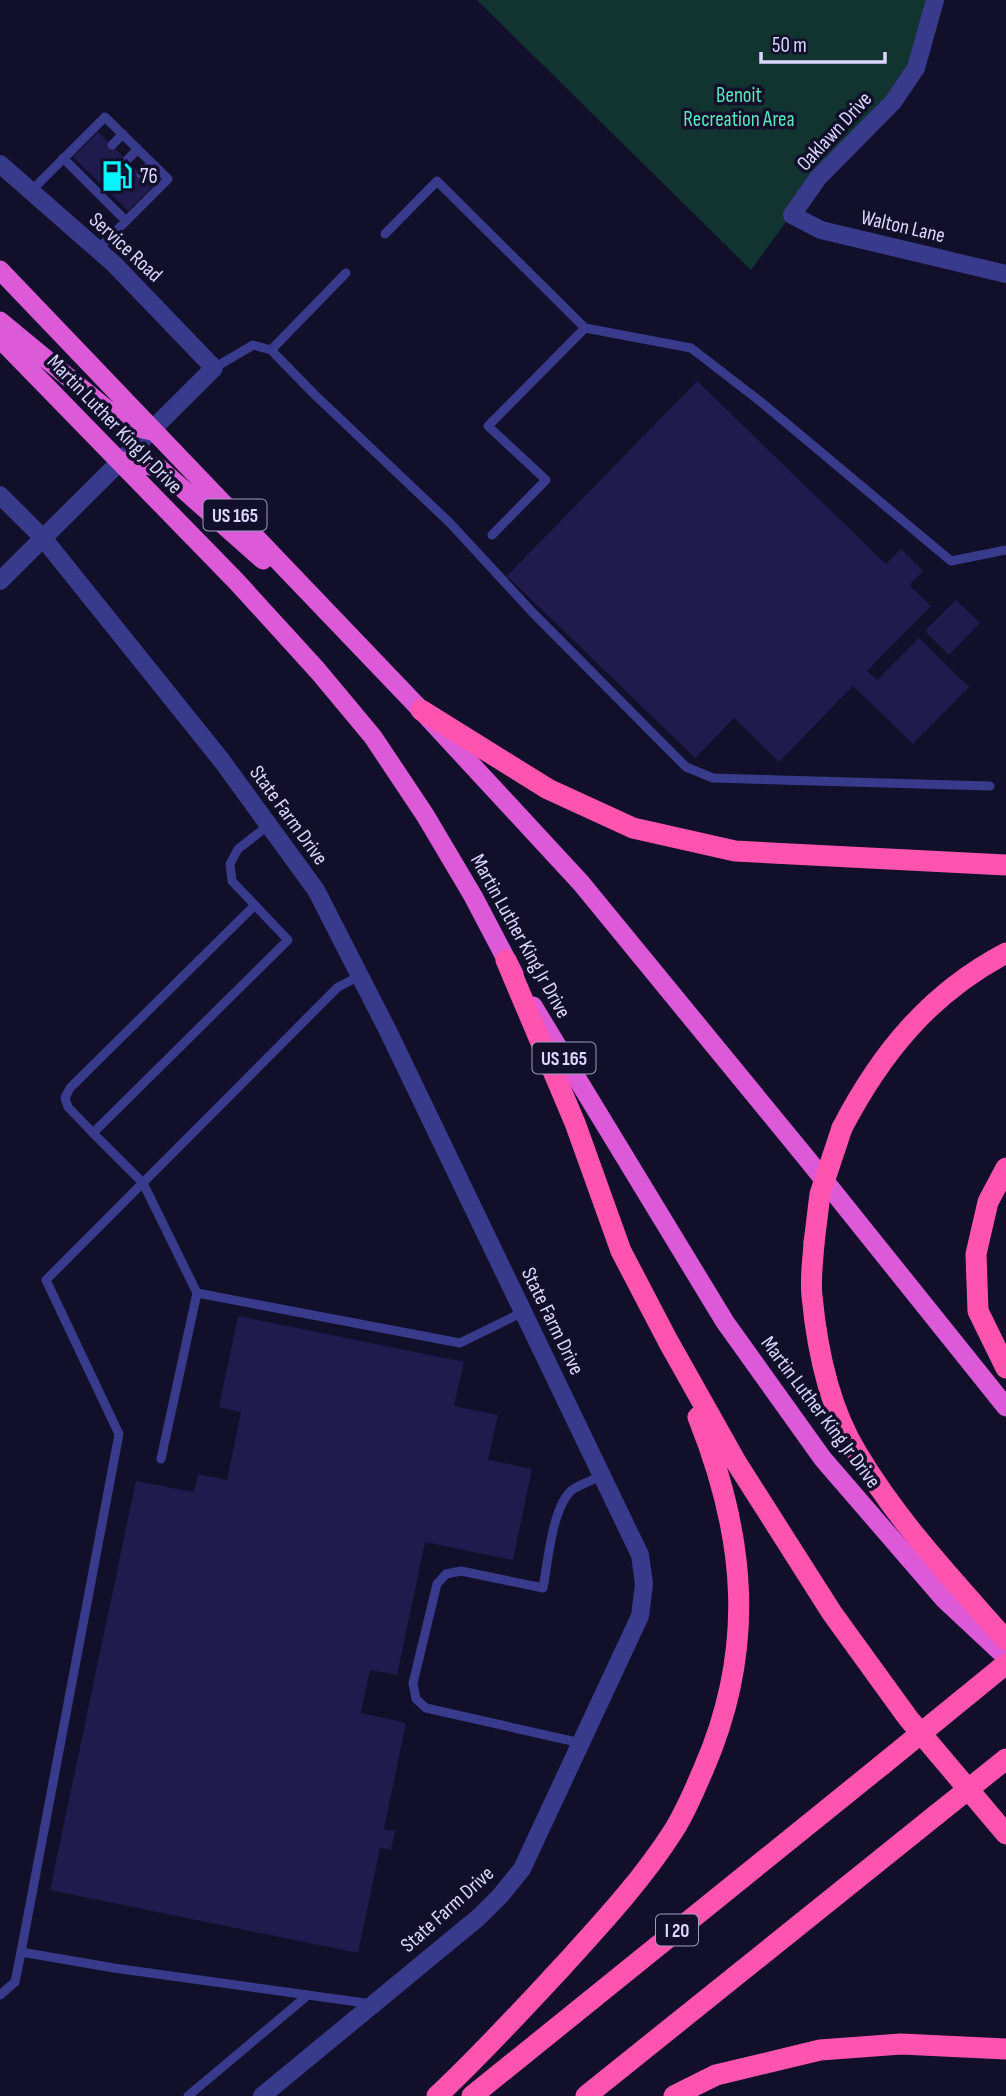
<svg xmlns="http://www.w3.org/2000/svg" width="1006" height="2096" font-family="'Sofia Sans Condensed',sans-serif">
<rect width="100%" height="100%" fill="#120f2a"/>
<path fill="#123431" d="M477 0H935L916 68 818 178 751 270Z"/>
<path fill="#211a4c" d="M98 132 153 186 128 211 73 157Z
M697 381 886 564 901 549 923 571 909 585 931 606 867 671 877 680 919 638 969 687 913 744 853 686 779 762 734 718 695 758 507 576Z
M956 600 980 623 949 655 925 631Z
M238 1316 464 1362 454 1406 498 1415 488 1460 532 1469 513 1560 425 1542 397 1675 370 1670 361 1713 406 1723 384 1829 395 1831 391 1850 380 1848 358 1953 50 1890 136 1481 194 1492 198 1474 227 1480 241 1412 219 1407Z"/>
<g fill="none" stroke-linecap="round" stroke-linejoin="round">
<path stroke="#383a8b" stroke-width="9" d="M112 145 123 134
M63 158 126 221
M127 160 138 149
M141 174 152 163
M31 191 105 117 168 179 97 250
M385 234 437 181 585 328 691 348 761 402 951 561 1006 550
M271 350 346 273
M214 368 253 345 271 350 315 395 450 523 534 614 686 767 713 778 990 786
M492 535 546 480 488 426 585 328
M93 1133 68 1107 65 1098 70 1088 255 905
M197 1293 460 1343 523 1312
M161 1459 197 1293 143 1183 93 1133 288 940 232 881 230 864 238 849 269 825
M581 1743 426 1708 416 1699 413 1683 437 1584 446 1574 461 1571 543 1588C548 1562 552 1507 572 1490 580 1484 593 1480 602 1476
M21 1952 119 1434 46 1280 338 987 360 976
M0 1995 15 1982 21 1952 114 1968 372 2004
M188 2096 308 1995"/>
<path stroke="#383a8b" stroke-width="18" d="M935 0 916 68 893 102 818 178 792 215 821 230 1006 274
M0 164 114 264 214 368 0 581
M0 495 43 538 222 761 316 890 388 1031 640 1555 644 1584 640 1616 522 1869 500 1896 479 1917 262 2096"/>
<path stroke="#dc59d8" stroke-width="19" d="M0 270 421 710 581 883 808 1160 1006 1407
M0 321 126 425 152 431
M0 339 236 581 318 671 373 737 425 815 473 896 514 974
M120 461 158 467 263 560
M533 1006 725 1322 823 1459 944 1599 1006 1657"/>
<path stroke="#ff53b0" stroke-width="21" d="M421 710 548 789 633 828 735 851 1006 865
M506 960 575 1123 621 1251 668 1341 736 1462 832 1613 908 1718 1006 1834
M842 1128C881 1053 930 993 1006 953
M1006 1168 988 1202 976 1254 978 1311 1006 1368
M814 1243C813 1260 810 1279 812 1296 817 1349 829 1407 857 1453 898 1522 953 1580 1006 1640
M437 2096C481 2055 522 2010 563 1966 602 1923 643 1879 674 1830 686 1811 695 1789 704 1768 756 1648 746 1537 698 1417
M472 2096 882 1765
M586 2096 936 1815
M674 2096 716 2075 820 2050 901 2044 1006 2049"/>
<path stroke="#ff53b0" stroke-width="21" d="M814 1243 820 1194 842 1128
M882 1765 1006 1664
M936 1815 1006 1759"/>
</g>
<defs>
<symbol id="fuel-bare" viewBox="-9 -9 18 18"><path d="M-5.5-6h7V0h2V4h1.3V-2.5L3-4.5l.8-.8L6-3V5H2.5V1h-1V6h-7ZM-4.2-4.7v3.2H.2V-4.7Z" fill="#04f6ff" stroke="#120f2a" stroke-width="2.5" paint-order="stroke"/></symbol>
</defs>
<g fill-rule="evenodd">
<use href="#fuel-bare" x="95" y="154" width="44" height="44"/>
</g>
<g text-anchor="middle" stroke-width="7" stroke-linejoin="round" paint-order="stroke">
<g fill="#120f2a" stroke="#9e9cbf" stroke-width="2">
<rect x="203.5" y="499.5" width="63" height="31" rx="5"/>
<rect x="532.5" y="1042.5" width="63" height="31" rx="5"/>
<rect x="656" y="1914.5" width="42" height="31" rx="5"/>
</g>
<g font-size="19" font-weight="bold" fill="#dad8ff">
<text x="235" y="522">US 165</text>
<text x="564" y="1065">US 165</text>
<text x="677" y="1937">I 20</text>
</g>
<g font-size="21" fill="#5de6bb" stroke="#120f2a">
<text x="739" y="102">Benoit<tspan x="739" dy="24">Recreation Area</tspan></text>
</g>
<g font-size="21" fill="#dad8ff" stroke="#120f2a">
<text transform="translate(834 131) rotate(-47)" y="7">Oaklawn Drive</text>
<text transform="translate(903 226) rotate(13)" y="7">Walton Lane</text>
<text transform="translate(126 247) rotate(43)" y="7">Service Road</text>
<text transform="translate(115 424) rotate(46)" y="7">Martin Luther King Jr Drive</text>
<text transform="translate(289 815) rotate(54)" y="7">State Farm Drive</text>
<text transform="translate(521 936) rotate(61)" y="7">Martin Luther King Jr Drive</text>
<text transform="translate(553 1321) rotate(64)" y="7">State Farm Drive</text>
<text transform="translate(821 1412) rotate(53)" y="7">Martin Luther King Jr Drive</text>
<text transform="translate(447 1909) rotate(-42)" y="7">State Farm Drive</text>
</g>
<g font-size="21" fill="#dad8ff" stroke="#120f2a" text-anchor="start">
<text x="140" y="183">76</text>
</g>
</g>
<path d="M761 52v10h124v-10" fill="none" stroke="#dad8ff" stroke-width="3.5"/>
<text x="772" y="52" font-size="21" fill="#dad8ff" stroke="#120f2a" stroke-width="5" paint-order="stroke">50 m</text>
</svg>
